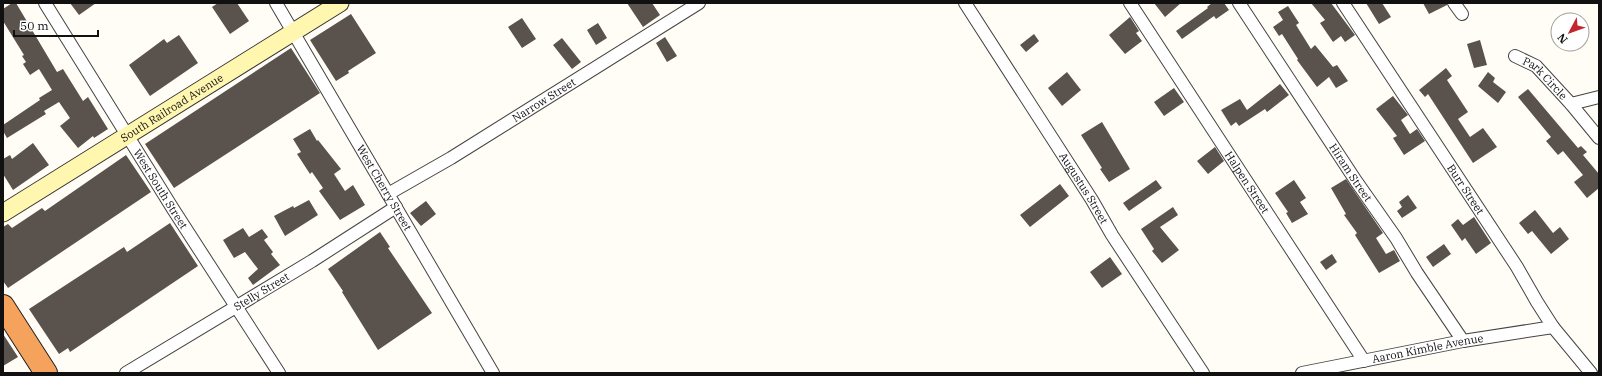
<svg xmlns="http://www.w3.org/2000/svg" width="1602" height="376" font-family="'IBM Plex Serif',serif">
<rect width="100%" height="100%" fill="#fffdf5"/>
<path fill="#5a524d" d="M12 3H16L57 72 63 69 83 101 88 97 108 129 94 138 93 136 78 148 60 126 70 118 59 102 44 111 46 114 7 138 3 131V125L40 100 39 98 52 90 39 69 30 75 23 64 26 62 22 56 24 55 3 21V9Z
M70 3H96L79 15Z
M218 3H237L249 21 230 34 212 7Z
M627 3H652L660 15 643 27Z
M1154 3H1181L1165 17Z
M1212 3H1224L1229 10 1216 19 1214 16 1182 39 1176 31 1208 8 1207 7Z
M1311 3H1331L1355 35 1345 42 1341 36 1333 42 1320 23 1325 20Z
M1366 3H1382L1391 17 1379 24Z
M1423 3H1447V5L1429 14Z
M1288 6 1299 23 1296 25 1311 49 1315 45 1333 67 1337 65 1348 81 1336 88 1329 77 1317 87 1297 60 1298 59 1282 34 1279 36 1273 27 1283 20 1278 12Z
M351 14 376 53 348 71 349 73 336 81 310 40Z
M1130 17 1139 31 1136 33 1142 41 1125 54 1109 35Z
M522 18 536 39 522 48 508 27Z
M598 23 607 38 596 45 587 30Z
M1034 34 1039 41 1026 52 1020 45Z
M179 35 198 63 150 96 129 65 164 39 167 43Z
M665 37 677 56 667 62 656 43Z
M562 38 581 62 572 69 553 45Z
M1480 40 1487 65 1474 68 1467 44Z
M291 48 320 93 174 188 145 144Z
M1446 68 1452 76 1447 80 1468 112 1458 119 1470 137 1483 128 1497 147 1473 163 1428 94 1425 97 1419 90Z
M1067 72 1081 90 1062 106 1048 88Z
M1488 72 1495 78 1493 82 1506 92 1498 103 1478 86Z
M1280 84 1289 95 1267 112 1265 109 1239 126 1236 122 1231 126 1221 110 1240 99 1247 110Z
M1174 88 1184 102 1164 116 1154 102Z
M1528 89 1578 148 1581 146 1587 152 1583 155 1599 174V188L1587 198 1574 182 1583 175 1563 151 1558 155 1546 141 1551 137 1518 97Z
M1393 96 1408 115 1401 120 1410 134 1417 129 1425 141 1404 155 1393 138 1397 136 1376 109Z
M1102 122 1130 169 1109 182 1100 169 1102 168 1081 135Z
M310 129 317 141 318 140 341 169 334 174 345 191 353 185 365 205 340 220 319 191 323 188 312 172 310 174 297 154 301 152 293 139Z
M33 143 49 165 13 190 3 174V159L10 155 12 159Z
M1215 147 1224 161 1208 174 1197 161Z
M126 155 151 192 8 288 3 281V227L8 224 12 228 42 208 45 211Z
M1346 179 1383 233 1376 238 1386 254 1394 250 1400 261 1379 273 1355 235 1357 233 1344 215 1346 214 1331 188Z
M1156 180 1162 188 1129 211 1123 203Z
M1294 180 1306 198 1300 202 1308 214 1292 223 1286 213 1288 212 1275 193Z
M1060 184 1069 196 1030 227 1020 215Z
M1408 195 1417 208 1402 218 1397 211 1402 207 1399 202Z
M309 200 318 215 285 236 274 216 293 206 294 208Z
M426 201 436 214 421 226 410 213Z
M1173 207 1178 215 1160 227 1179 250 1162 263 1152 251 1154 249 1141 229Z
M1535 210 1553 233 1560 227 1569 239 1551 254 1532 231 1528 234 1519 223Z
M1474 217 1491 243 1476 254 1465 238 1462 241 1451 225 1458 219 1463 225Z
M170 223 198 266 70 352 68 348 59 354 29 309 124 247 127 252Z
M243 228 249 237 262 229 268 237 264 240 273 252 271 254 280 265 253 285 248 278 258 269 245 252 234 258 223 240Z
M380 232 390 247 388 248 432 313 378 350 342 292 343 291 328 269Z
M1444 244 1451 254 1433 267 1426 257Z
M1332 254 1337 262 1326 270 1320 262Z
M1110 257 1122 274 1102 288 1090 272Z
M3 334 18 357 3 366Z"/>
<g fill="none" stroke-linecap="round" stroke-linejoin="round">
<defs>
<g id="street">
<path id="s1" d="M45 3 173 209 279 373"/>
<path id="s2" d="M276 3 493 373"/>
<path id="s3" d="M965 3 1092 200 1112 235 1203 373"/>
<path id="s4" d="M1130 3 1364 361"/>
<path id="s5" d="M1239 3 1356 181 1396 238 1417 273 1463 341"/>
<path id="s6" d="M1343 3 1517 267 1537 302 1553 327 1591 373"/>
<path d="M1454 3 1462 14"/>
<path id="s7" d="M1515 56 1536 66 1571 104 1599 138"/>
<path d="M1571 104 1599 97"/>
<path id="s8" d="M388 194 451 158 699 3"/>
<path id="s9" d="M126 373 312 261 396 207"/>
<path id="s10" d="M1302 373 1463 341 1553 327"/>
</g>
<g id="secondary">
<path id="s11" d="M3 213 340 3"/>
</g>
<path id="highway" d="M3 306 46 373"/>
</defs>
<use href="#street" stroke="#444" stroke-width="14"/>
<use href="#secondary" stroke="#333" stroke-width="19"/>
<use href="#highway" stroke="#222" stroke-width="24"/>
<use href="#street" stroke="#fff" stroke-width="12"/>
<use href="#secondary" stroke="#fff6b0" stroke-width="17"/>
<use href="#highway" stroke="#f5a25d" stroke-width="22"/>
</g>
<g text-anchor="middle" stroke-width="4" stroke-linejoin="round" paint-order="stroke">
<g font-size="11" fill="#111" stroke="#fff">
<text dy="4" stroke="none"><textPath href="#s7" startOffset="38">Park Circle</textPath></text>
<text dy="4" stroke="none"><textPath href="#s8" startOffset="182">Narrow Street</textPath></text>
<text dy="4" stroke="none"><textPath href="#s11" startOffset="199">South Railroad Avenue</textPath></text>
<text dy="4" stroke="none"><textPath href="#s5" startOffset="203">Hiram Street</textPath></text>
<text dy="4" stroke="none"><textPath href="#s4" startOffset="214">Halpen Street</textPath></text>
<text dy="4" stroke="none"><textPath href="#s2" startOffset="214">West Cherry Street</textPath></text>
<text dy="4" stroke="none"><textPath href="#s3" startOffset="220">Augustus Street</textPath></text>
<text dy="4" stroke="none"><textPath href="#s1" startOffset="219">West South Street</textPath></text>
<text dy="4" stroke="none"><textPath href="#s6" startOffset="223">Burr Street</textPath></text>
<text dy="4" stroke="none"><textPath href="#s9" startOffset="158">Stelly Street</textPath></text>
<text dy="4" stroke="none"><textPath href="#s10" startOffset="128">Aaron Kimble Avenue</textPath></text>
</g>
</g>
<rect width="1602" height="376" fill="none" stroke="#111111" stroke-width="8"/>
<g transform="translate(1570 32) rotate(229)"><circle r="19" fill="#ffffff" stroke="#a0a0a0"/>
<path d="M0-3L7 15L0 10L-7 15Z" fill="#c4262e"/>
<text y="-6" font-size="11" font-weight="bold" text-anchor="middle" fill="#111111">N</text>
</g>
<path d="M14 30v6h84v-6" fill="none" stroke="#111111" stroke-width="2"/>
<text x="20" y="30" font-size="12" fill="#111111" stroke="#ffffff" stroke-width="3" paint-order="stroke">50 m</text>
</svg>
